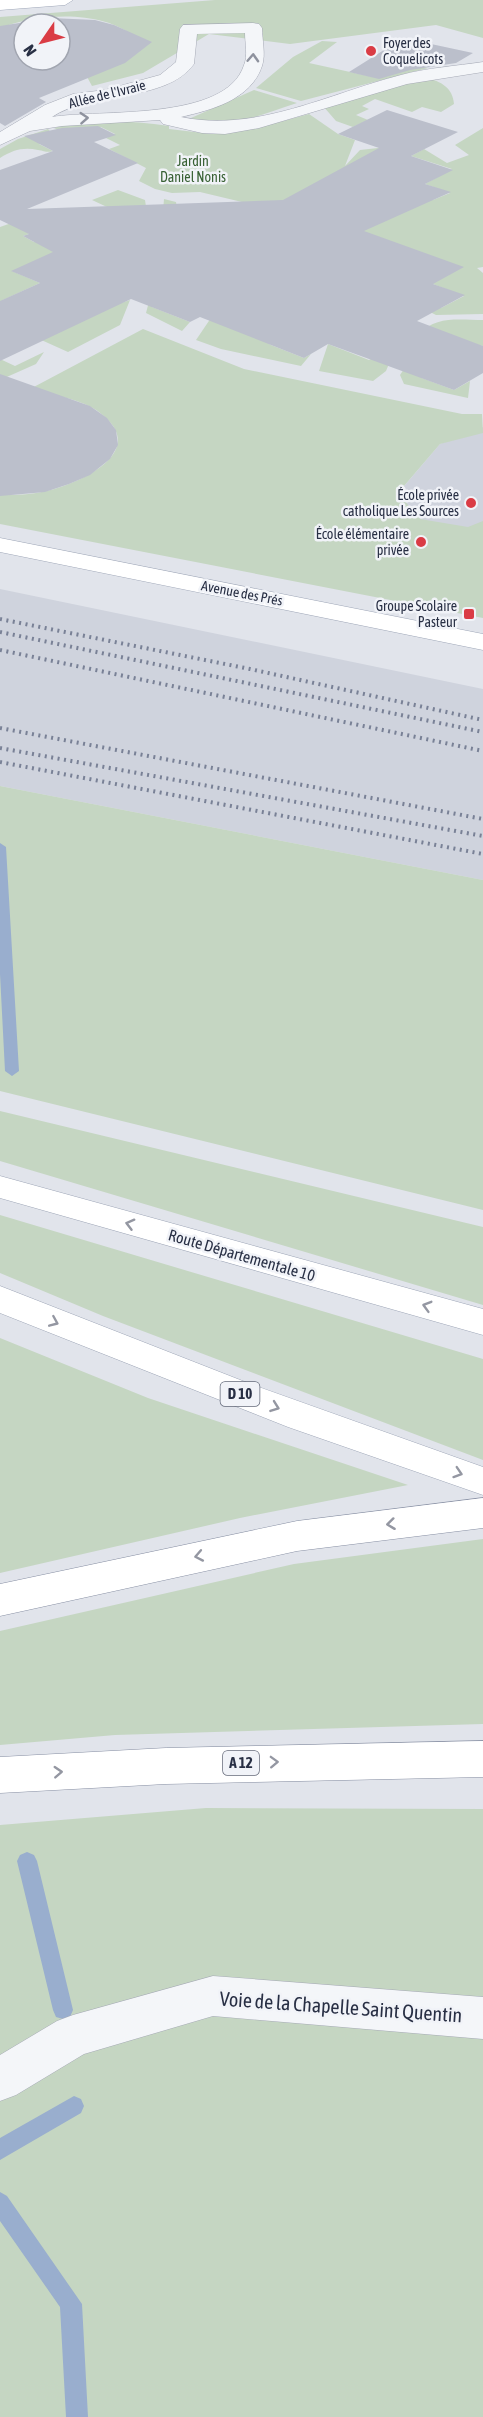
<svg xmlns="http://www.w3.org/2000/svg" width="483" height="2417" font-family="'Asap Condensed',sans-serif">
<rect width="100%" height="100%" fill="#e1e4eb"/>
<path fill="#cfd3dd" d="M483 427V602L382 512 440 444Z
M0 589 483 689V880L0 786Z"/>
<path fill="#c5d6c2" d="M215 0H483V38L436 25 290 44 209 34 143 73 92 86 86 75 136 38C103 9 39 13 0 28V17Z
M322 41 337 42 309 63 373 77 404 63 428 68 301 101 256 88 293 57Z
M426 78C441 81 453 88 454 104L441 112 422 107 412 112 375 99 362 106 369 109 356 115 368 120 353 127 336 121 323 106Z
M254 90 297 103C259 115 231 130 191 118Z
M309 114 338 134 355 140 345 166 360 150 378 148 389 150 420 196 433 200 450 193 425 184 452 169 411 156 424 149 447 163 469 155 455 145 483 128V267L477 268 483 273V314L436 315 428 311 416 298 441 308 464 296 433 284 169 298 152 307 190 322 182 331 146 313 152 290 12 271 40 283 3 300 0 320V227L20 220 29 234 23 236 34 242 107 207 92 200 118 190 145 200 148 220 162 224 164 199 176 202 177 209 242 202 200 192 172 193 155 189 139 181 146 168 109 149 120 145 106 138 115 134 101 127 75 137 54 128C90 117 132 121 169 126V129L212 134 283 121Z
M48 129 58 140 39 144 53 151C47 153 45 151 38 150 23 147 13 150 0 158V149L18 139Z
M130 300 120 325 68 352 28 334Z
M217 309 271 345 304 358 311 354 301 366 221 349 196 340Z
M483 320V346L420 334C435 315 461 320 483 320Z
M143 329 244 369 462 414H482L483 433 440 444 398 493 420 519 468 527 483 521V618L0 524V495C15 495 31 495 46 491 74 485 146 455 106 418 86 398 56 397 30 389Z
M328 344 369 360 397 344 386 371 373 381 319 371Z
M416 351 422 378 454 390 470 381 468 398 404 384 400 375Z
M44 352 36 364 0 380V359L15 366Z
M0 786 483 880V1210L0 1091Z
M0 1111 483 1227V1305L0 1161Z
M0 1215 483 1359V1460L103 1316 0 1273Z
M0 1338 148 1398 408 1485 240 1518 0 1573Z
M483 1539V1724L115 1735 0 1745V1631L294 1564Z
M206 1808 483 1809V2417H0V1825Z"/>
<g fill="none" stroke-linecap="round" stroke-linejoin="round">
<path fill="#99aece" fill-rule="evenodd" d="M0 843 6 847 19 1071 12 1076 5 1071 0 974Z
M27 1852 34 1855 37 1861 73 2010 70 2017 63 2019 56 2017 53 2010 17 1861 20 1855Z
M74 2096 81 2099 84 2106 81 2113 0 2160V2138Z
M0 2192 7 2196 82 2304 88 2417H66L60 2307 0 2221Z"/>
</g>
<path fill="#bbbfcb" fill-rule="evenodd" d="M51 18 95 20 114 25 152 42 125 63 39 98 46 102 5 126 0 123V26ZM24 24H60V60H24Z
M403 38 473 53 456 63 410 70 379 79 349 72Z
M387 110 458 132 411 156 453 170 425 184 451 192 364 231 464 267 433 284 465 295 417 321 483 346V373L454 390 328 344 304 358 200 317 190 322 131 299 0 361V301L40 283 11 271 53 252 23 236 29 234 0 220V170L53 151 24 136 62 128 98 126 116 135 94 142 138 163 27 209 283 200 379 148 338 134Z
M0 374 90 406 107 418 116 430 118 445 110 459 90 475 69 484 45 492 0 496Z"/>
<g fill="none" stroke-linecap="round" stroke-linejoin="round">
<defs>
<path id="minor" d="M253 23 259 24 262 28C262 40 266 54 262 66 251 100 211 110 181 117 256 133 330 93 401 75 427 68 456 66 483 62V72L407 84 259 128 225 134 202 133 163 124 160 120 62 126 30 131 0 145V132L45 105 73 94 105 90 160 75 176 62 180 29 183 25ZM245 33C245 43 248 56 244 65 226 122 99 109 52 117 90 91 166 103 194 64L197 34Z
M213 1976 483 1997V2039L213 2016 84 2054 16 2095 0 2101V2055L57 2021 73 2015Z"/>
<path id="major" d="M0 0H73L65 5 0 10Z
M0 538 483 634V650L0 552Z
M0 1176 483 1309V1335L0 1198Z
M0 1286 253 1385 483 1467V1495L288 1427 0 1313Z"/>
<path id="highway" d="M483 1498V1528L297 1551 0 1616V1584L297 1521Z
M483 1741V1777L166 1784 0 1793V1757L166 1748Z"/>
</defs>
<use href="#minor" stroke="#a6aab6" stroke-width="1"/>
<use href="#major" stroke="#9fa7b8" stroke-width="1"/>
<use href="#highway" stroke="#878fa3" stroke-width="1"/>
<use href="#minor" fill="#f4f6f9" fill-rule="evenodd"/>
<use href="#major" fill="#fff" fill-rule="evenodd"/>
<use href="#highway" fill="#fff" fill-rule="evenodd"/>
<path stroke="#798196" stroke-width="4" stroke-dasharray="2 4.5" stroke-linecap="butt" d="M0 619 250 669 483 720
M0 632 483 732
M0 650 483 751
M0 728 483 819
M0 748 483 836
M0 762 483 854"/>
</g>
<defs><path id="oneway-chevron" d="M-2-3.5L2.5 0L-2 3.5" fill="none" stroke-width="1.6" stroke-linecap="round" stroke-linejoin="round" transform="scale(1.5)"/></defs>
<g stroke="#8e929e">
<use href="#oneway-chevron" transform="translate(253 58) rotate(-87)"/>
<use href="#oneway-chevron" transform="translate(84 118) rotate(-4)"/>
</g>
<g stroke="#9497a2">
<use href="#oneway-chevron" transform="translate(130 1224) rotate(-165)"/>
<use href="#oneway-chevron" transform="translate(427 1306) rotate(-164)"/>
<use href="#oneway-chevron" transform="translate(54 1322) rotate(23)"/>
<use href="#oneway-chevron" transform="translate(275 1407) rotate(20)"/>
<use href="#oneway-chevron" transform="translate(458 1473) rotate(18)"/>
<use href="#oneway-chevron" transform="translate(391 1524) rotate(173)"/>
<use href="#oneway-chevron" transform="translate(199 1556) rotate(169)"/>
<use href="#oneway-chevron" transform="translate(274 1762) rotate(-2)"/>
<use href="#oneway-chevron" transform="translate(58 1772) rotate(-3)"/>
</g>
<g fill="#da3c45" stroke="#f1f3f8" stroke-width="2">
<circle cx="371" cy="51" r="6"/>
<circle cx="471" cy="503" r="6"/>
<circle cx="421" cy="542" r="6"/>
<rect x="463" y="608" width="12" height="12" rx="3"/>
</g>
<g text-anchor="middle" stroke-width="5" stroke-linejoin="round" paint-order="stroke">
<g font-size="14" fill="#282f44" stroke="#f1f3f8" text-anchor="end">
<text x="383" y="48" text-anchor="start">Foyer des<tspan x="383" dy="16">Coquelicots</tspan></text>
<text x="459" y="500">École privée<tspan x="459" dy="16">catholique Les Sources</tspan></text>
<text x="409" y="539">École élémentaire<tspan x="409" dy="16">privée</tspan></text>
<text x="457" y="611">Groupe Scolaire<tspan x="457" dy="16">Pasteur</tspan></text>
</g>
<g font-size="14" fill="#282f44" stroke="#f1f3f8">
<text transform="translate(107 94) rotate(-14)" y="5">Allée de l'Ivraie</text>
<text transform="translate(242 593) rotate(11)" y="5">Avenue des Prés</text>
</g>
<g font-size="14" fill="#386134" stroke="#f1f3f8">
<text x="193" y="166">Jardin<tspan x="193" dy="16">Daniel Nonis</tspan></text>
</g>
<g fill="#f1f3f8" stroke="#646a7a" stroke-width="1.5">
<rect x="220.5" y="1382" width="39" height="24" rx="4.5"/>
<rect x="223" y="1751" width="36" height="24" rx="4.5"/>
</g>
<g font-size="15" font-weight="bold" fill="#282f44">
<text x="240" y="1399">D 10</text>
<text x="241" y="1768">A 12</text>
</g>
<g font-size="16" fill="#282f44" stroke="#f1f3f8">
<text transform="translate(242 1255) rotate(16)" y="6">Route Départementale 10</text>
</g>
<g font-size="20" fill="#282f44" stroke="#f1f3f8">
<text transform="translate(341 2007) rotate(4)" y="7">Voie de la Chapelle Saint Quentin</text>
</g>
</g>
<g transform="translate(42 42) rotate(235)"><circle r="28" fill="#f1f3f8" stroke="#a1a5b0" stroke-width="1.5"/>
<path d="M0-4.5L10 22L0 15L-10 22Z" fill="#da3c45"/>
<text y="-9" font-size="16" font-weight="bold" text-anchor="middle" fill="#282f44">N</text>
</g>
</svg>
